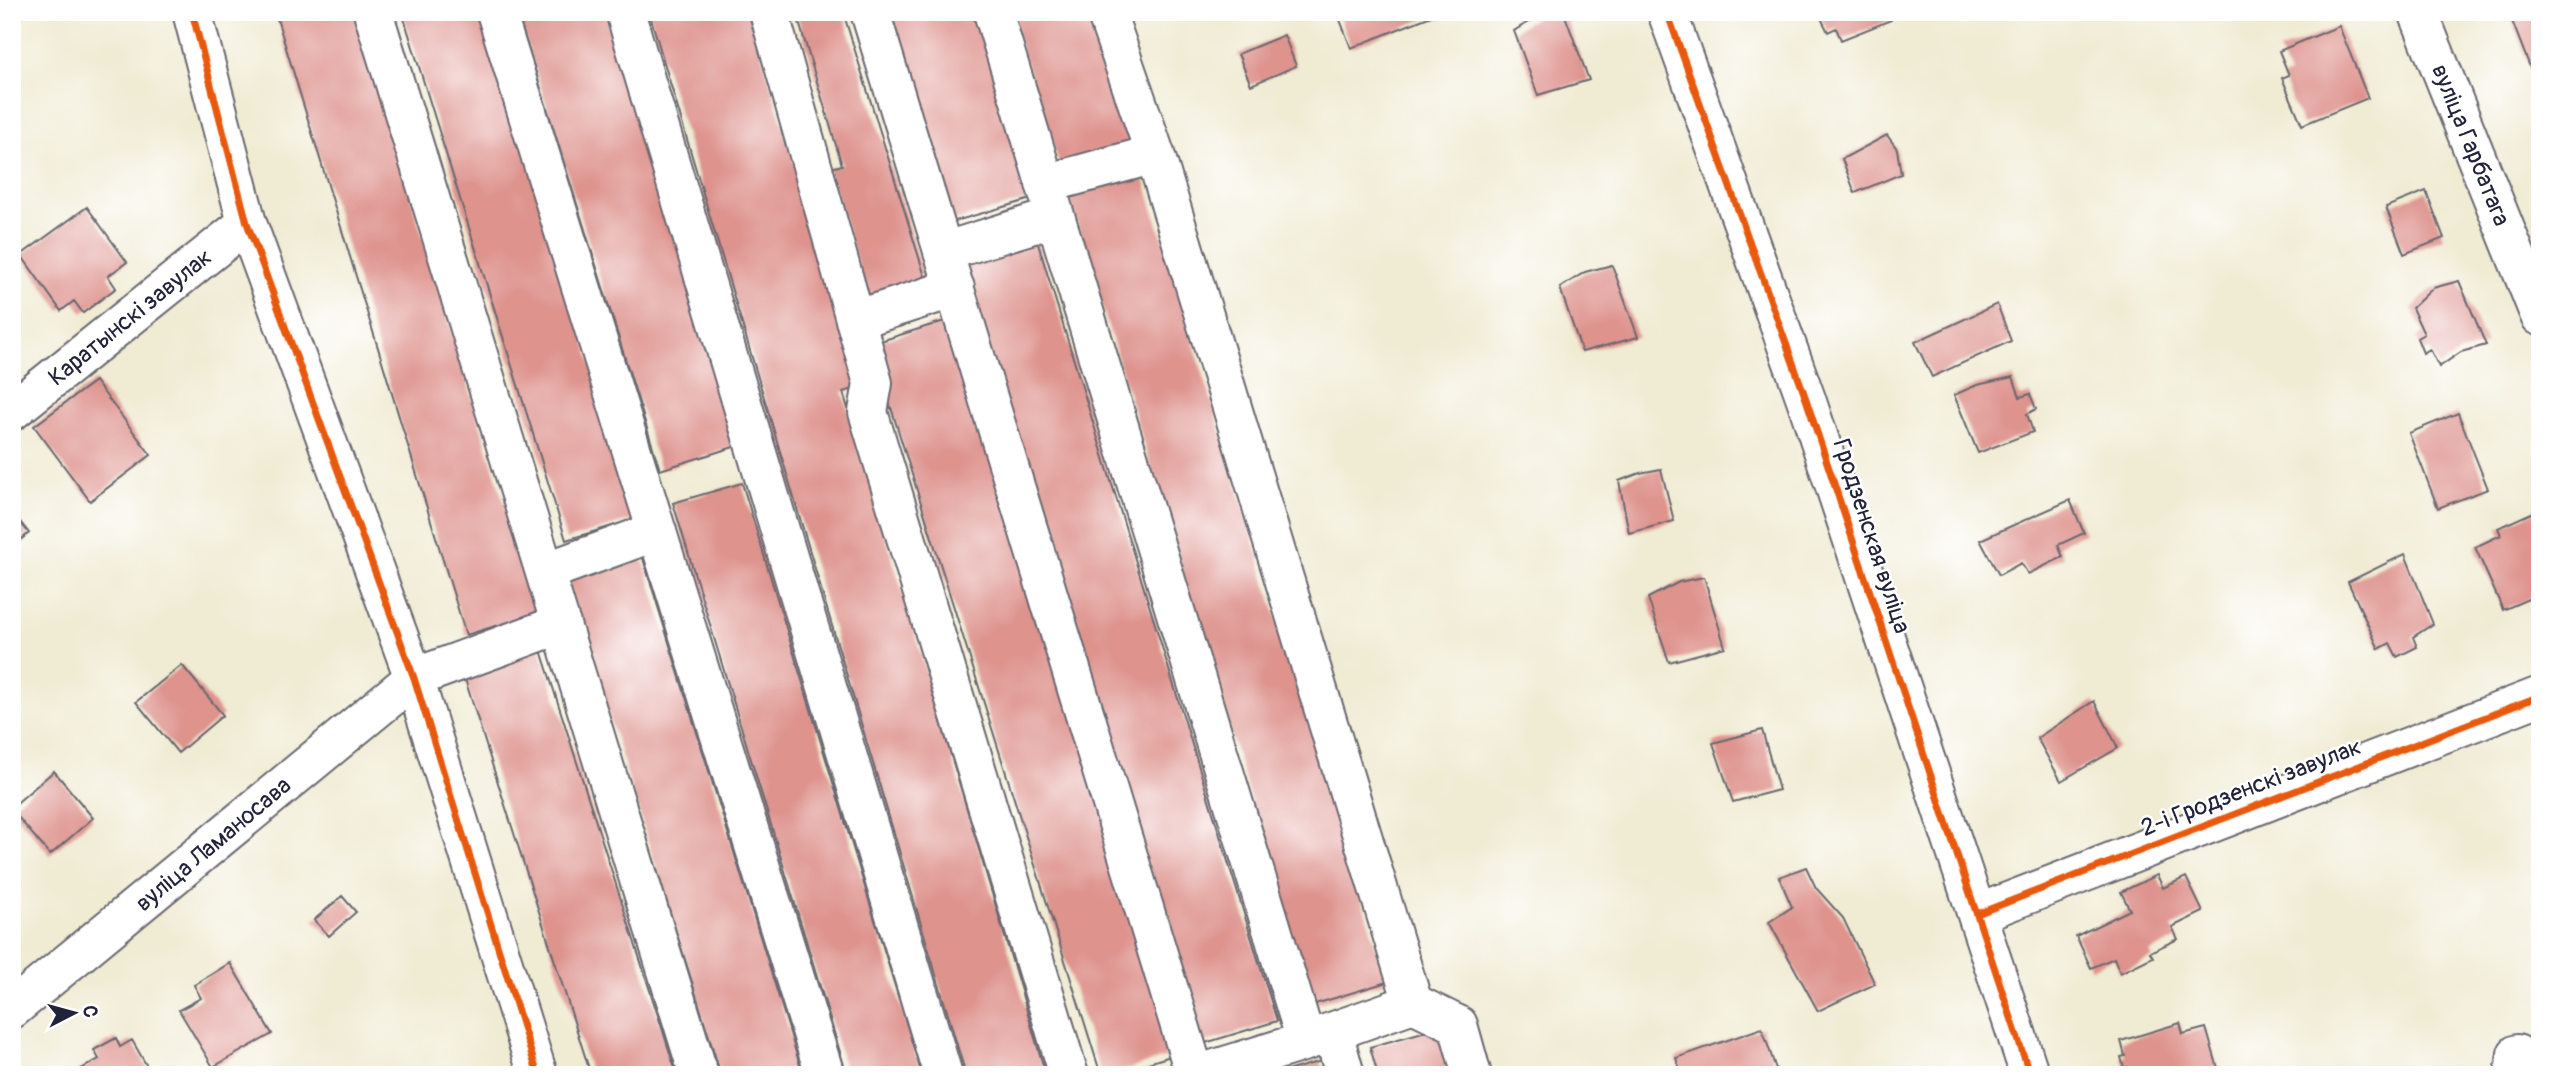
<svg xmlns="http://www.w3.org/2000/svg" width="2552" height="1087" font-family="Pangolin,sans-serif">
<rect width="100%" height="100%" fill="#fff"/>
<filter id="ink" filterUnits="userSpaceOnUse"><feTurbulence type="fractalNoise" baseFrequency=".0143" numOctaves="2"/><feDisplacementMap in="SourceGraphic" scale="14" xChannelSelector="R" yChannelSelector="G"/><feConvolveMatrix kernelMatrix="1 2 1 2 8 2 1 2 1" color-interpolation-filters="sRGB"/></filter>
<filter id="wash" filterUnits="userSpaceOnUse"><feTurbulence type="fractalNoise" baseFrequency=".00686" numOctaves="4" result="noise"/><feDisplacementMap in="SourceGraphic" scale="28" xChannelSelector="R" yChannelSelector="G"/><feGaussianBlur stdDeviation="1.57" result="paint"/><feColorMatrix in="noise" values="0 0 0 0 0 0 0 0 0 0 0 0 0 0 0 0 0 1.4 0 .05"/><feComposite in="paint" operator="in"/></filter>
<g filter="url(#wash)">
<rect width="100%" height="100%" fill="#f0ebd3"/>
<g id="blocks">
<path fill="#de938d" d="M275 12H354L538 613 466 635Z
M402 12H483L639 518 566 540Z
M517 12H605L740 445 660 470Z
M649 12H749L861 387 843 392 1046 1075H966Z
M796 12H843L926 280 868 298 828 169 842 165Z
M891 12H977L1031 199 952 222Z
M1009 12H1090L1134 146 1061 170Z
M1337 12H1441L1351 48Z
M1824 12H1888L1891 20 1841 40 1836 28 1828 32 1819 14Z
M2512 12H2540V84L2537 85 2509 13Z
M1564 13 1589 80 1538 95 1514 31 1541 14Z
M2339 26 2368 98 2302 125 2282 78 2289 75 2279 51Z
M1284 35 1296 66 1251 85 1238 54Z
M1887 135 1897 149 1901 174 1855 193 1842 159Z
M1142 171 1387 982 1312 1005 1068 193Z
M2426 191 2444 238 2404 254 2386 207Z
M87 207 127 262 108 276 116 288 83 313 74 301 61 311 21 255Z
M1036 237 1277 1021 1202 1044 961 260Z
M1612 265 1638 337 1582 352 1560 288 1585 272Z
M2459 281 2486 345 2461 352 2439 367 2430 349 2423 353 2417 338 2424 334 2412 308 2433 288Z
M1997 304 2011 341 1932 377 1915 342Z
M951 319 1180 1053 1110 1075H1101L871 344Z
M2013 377 2020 397 2030 394 2036 409 2027 414 2033 432 1978 453 1954 395 1977 385Z
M95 381 151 455 90 501 34 426Z
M2458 413 2488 489 2438 508 2409 433Z
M1661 469 1674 521 1629 533 1619 481 1640 473Z
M742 483 922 1075H847L673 503Z
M2070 500 2084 533 2058 545 2063 557 2028 574 2021 563 1999 575 1980 540Z
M2540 509V594L2503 610 2475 547 2501 535 2498 528Z
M12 512 29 533 12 547Z
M641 552 803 1075H721L565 576Z
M2405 554 2433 624 2413 637 2417 647 2397 657 2390 643 2379 649 2348 582Z
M1704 577 1725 647 1669 662 1648 598 1679 582Z
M540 647 677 1075H591L463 673Z
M182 665 223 715 178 753 136 702Z
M2094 701 2118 748 2061 781 2037 738Z
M1762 730 1779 790 1733 802 1713 743Z
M54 771 93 818 50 855 12 810V807Z
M1806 867 1816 888 1843 918 1875 984 1818 1011 1769 922 1792 907 1779 877Z
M2157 875 2163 888 2186 877 2203 912 2172 927 2178 939 2150 952 2153 957 2120 973 2114 958 2091 968 2076 936 2130 910 2121 892Z
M342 896 356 912 329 936 314 920Z
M230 963 272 1034 213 1067 179 1010 201 998 194 985Z
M2180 1023 2183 1034 2206 1028 2220 1075H2126L2121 1057 2125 1056 2121 1041Z
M1444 1026 1458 1075H1378L1370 1047Z
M1762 1028 1778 1075H1682L1676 1058Z
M116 1038 120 1047 132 1040 152 1075H77L76 1072 99 1059 94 1050Z
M1321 1061 1325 1075H1277V1074Z"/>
</g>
</g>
<g filter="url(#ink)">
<use href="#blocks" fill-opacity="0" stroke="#6a6870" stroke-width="2"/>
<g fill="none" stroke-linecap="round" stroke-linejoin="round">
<defs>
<path id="minor" d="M192 12 247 223 414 678 538 1075
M373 12 699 1075
M496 12 825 1075
M625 12 943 1075
M769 12 873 383 868 412 1069 1075
M870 12 1195 1075
M993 12 1306 1041
M1106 12 1155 154 1413 1003 1306 1041 1196 1075
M1667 12 1806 399 2030 1075
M2418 12 2540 316
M1045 184 1155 154
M943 252 1055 217
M855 320 955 288
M12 411 247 223
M545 572 657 531
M1977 914 2540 696
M1413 1003 1458 1025 1472 1075
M12 1009 414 678 561 624
M1333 1032 1345 1075
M2514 1075 2517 1054"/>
</defs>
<use href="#minor" stroke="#6a6870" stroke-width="42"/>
<use href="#minor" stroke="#fff" stroke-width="38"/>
<defs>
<path id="cycleway" d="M192 12 247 223 414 678 538 1075
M1667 12 1806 399 2030 1075
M1977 914 2540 696"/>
</defs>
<use href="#cycleway" stroke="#fff" stroke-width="11"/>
<use href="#cycleway" stroke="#e8590c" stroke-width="7"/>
</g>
</g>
<g text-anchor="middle" stroke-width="5" stroke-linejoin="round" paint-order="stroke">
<g font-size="24" fill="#22223b" stroke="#fff">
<text transform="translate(2471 145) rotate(68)" y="8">вуліца Гарбатага</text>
<text transform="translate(130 317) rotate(-39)" y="8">Каратынскі завулак</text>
<text transform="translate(1872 536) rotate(72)" y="8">Гродзенская вуліца</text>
<text transform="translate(2251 787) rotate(-21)" y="8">2-і Гродзенскі завулак</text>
<text transform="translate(213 844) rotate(-40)" y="8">вуліца Ламаносава</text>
</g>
</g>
<rect width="2552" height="1087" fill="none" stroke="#fff" stroke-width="42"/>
<g transform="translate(74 1013) rotate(84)" stroke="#ffffff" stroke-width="5" paint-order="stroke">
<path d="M0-5L12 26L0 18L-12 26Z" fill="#22223b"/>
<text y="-10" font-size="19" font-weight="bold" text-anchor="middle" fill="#22223b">С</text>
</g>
</svg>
